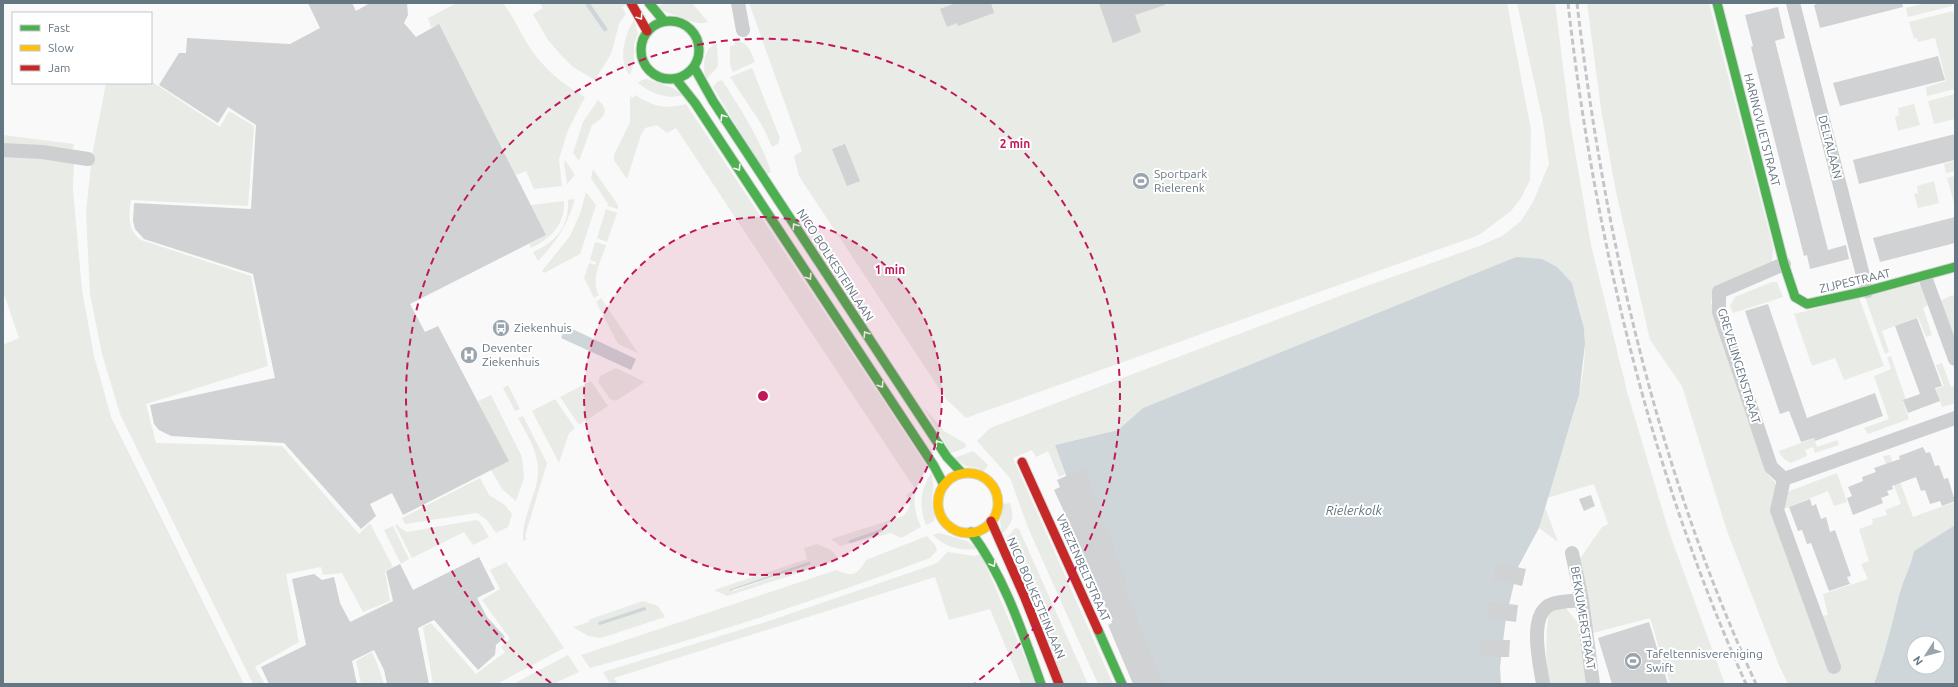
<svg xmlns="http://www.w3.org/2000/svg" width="1958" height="687" font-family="Ubuntu,sans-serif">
<rect width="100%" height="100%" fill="#f9f9f9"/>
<path fill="#e8ebe6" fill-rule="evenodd" d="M457 3H503C513 16 520 32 528 45 542 67 562 84 585 97L568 130 559 159 562 186 534 189 526 171 516 175 439 25 431 27 428 18Z
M540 3H624L626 5 622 7 626 14 619 24 611 54 595 80 573 67 560 54 548 40 533 14 543 8Z
M666 3H692L708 22C697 27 673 14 661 10L658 6Z
M749 3H1507L1531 130 1530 180 1521 198 1511 211 1479 235 966 418 946 399 799 176 794 156 802 151Z
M1517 3H1555L1570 122 1591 245 1628 395 1669 532 1725 684H1670L1650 618 1593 633 1579 560 1602 527 1608 524 1594 484 1547 498C1561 448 1585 398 1585 345 1586 324 1577 303 1572 283L1516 257 1143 408 1118 430 1055 445 1065 474 1059 477 1048 451 1036 457 1032 450 1013 458 1113 684H1098L1029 530 1010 478 977 441 990 428 1361 288 1477 247 1502 236 1521 221 1533 202 1549 164 1543 122Z
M1587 3H1709L1773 247 1772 262 1713 291 1711 302 1768 475 1775 482 1815 617 1828 615 1823 594 1868 579 1861 564 1869 561 1859 529 1873 524 1872 519 1887 515 1885 510 1901 504 1883 456 1890 455 1913 517 1955 502V525L1914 551C1911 566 1904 578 1900 592 1892 623 1885 654 1874 684H1788L1778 663 1727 531 1682 386 1650 340 1616 192 1601 109Z
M1926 3H1952V6L1908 17 1906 8Z
M1953 11 1955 19V89L1927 96 1926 87 1946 81 1935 38 1918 42 1917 38 1914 39 1909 22Z
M634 20 638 33 634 44V64L630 75C617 62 625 33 634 20Z
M735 41C748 42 751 51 755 62L733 72 730 65V46L735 45Z
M714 44H717L718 66 706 80C703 67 702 53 714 44Z
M752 68 780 138 778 144 772 147 763 127 730 77Z
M647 79 673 88 683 95C665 100 651 93 638 83L642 80Z
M722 80C741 110 760 138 771 172L766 175 713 87 717 82Z
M151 81 220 127 229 111 254 126 248 206 131 200C129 216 127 229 141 240L251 276 268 366 146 404 156 443 282 446 359 534 370 523 393 567 385 571 390 601 363 612 342 573 323 575 321 567 286 574 299 642 255 667 265 684H253L120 414 102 354 90 294 86 212 92 156 106 83H151Z
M1955 94V119L1934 124 1928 101Z
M635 95C653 106 664 110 686 104L928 468C912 487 911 505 921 527L901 538 891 533 840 546 831 539 903 516C910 509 912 504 906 495L915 489 676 128 667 133 657 125 645 128 641 135 627 179 614 160V155L630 122V96L633 98Z
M598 100C611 111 603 118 592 125L579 161 573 153 583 122Z
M1914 104 1920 125 1898 131 1895 117 1899 115 1898 108Z
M3 135 74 144 72 152 3 147Z
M3 153 74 160 73 189 82 290 94 356 111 417 244 684H3V345L19 338 3 291Z
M565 160 575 175 567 184 564 163Z
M1955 161V171L1946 173 1944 164Z
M593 169 618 205V209L607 206 608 204 591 178Z
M1955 176V203H1954L1947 178Z
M1934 181 1939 203 1918 208 1914 194 1918 193 1917 186Z
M586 192 596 205 580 254 544 273 542 271 570 236 580 214Z
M575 199C567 226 557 241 538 261L533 252C557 241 569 227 568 200Z
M564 201C565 225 551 238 531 248L529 244 546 235 531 205Z
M606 209 617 213 607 242 597 238Z
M595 242 606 245C601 261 590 280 599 295L594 298 584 278 589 263 595 265 596 262 590 260Z
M1772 282H1777L1783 297 1733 313 1730 306 1735 297Z
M1918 283 1923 287 1928 305 1923 308 1932 335 1926 337 1918 317 1882 331 1889 352 1885 354 1865 297Z
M1953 295 1955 301V344L1939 301Z
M601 298 638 353 618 344 596 302Z
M1859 298 1884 366 1844 380 1835 358 1812 366 1794 314Z
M1891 356 1906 400 1903 401 1909 419 1868 434 1864 428 1889 419 1874 376 1891 369 1887 357Z
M1942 363 1951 387 1955 385V403L1942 407 1936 389 1944 386 1936 365Z
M616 368 645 382 616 401 610 399 598 382 600 376Z
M591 381 608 406 579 425 560 397Z
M508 385 520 409 515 411 503 388Z
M491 395 522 457 524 478 516 501 502 489 491 470 508 461 478 401Z
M555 399 575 428 569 433 559 463 532 411Z
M922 405 944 431 966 444 965 448 951 453Z
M523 416 547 463 525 536 527 539 523 541C521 513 543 488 537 460 534 445 525 431 518 418Z
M1814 438 1817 447 1837 440 1839 445 1815 453 1813 447 1805 450 1807 456 1791 463C1785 460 1781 458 1779 451Z
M973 451 988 465 984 471 977 468 966 466 954 458Z
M931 473C936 487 931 492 932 505 932 511 936 515 934 521L926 525C919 506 920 491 931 473Z
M1837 473 1847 502 1834 506 1828 491 1781 510 1782 494Z
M480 478 489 495 505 505 512 514 508 527 496 533 487 520 477 513 405 524 402 518Z
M1010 503C1015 518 1012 523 1002 534L1000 521 1003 504Z
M1545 507 1558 542 1539 528Z
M476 520 480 522 489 537 473 545 464 532 412 558 395 525 397 524 400 528 407 532Z
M393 526 409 559 401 564 384 530Z
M1015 528 1019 529 1088 684H1063L1006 539Z
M939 533 967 541 977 549C961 551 944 547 933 535Z
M927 536 935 545 937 550 930 558C818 600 705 637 590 668L581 655 836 570C852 577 857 576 866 560Z
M817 544 831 550 840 560 727 596 714 590 807 559 804 548ZM808 562H811L809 565 733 591 731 589Z
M947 552 975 556 981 554 1036 684H1021L990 609 949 620 935 577 614 678 618 684H610L603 672 769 621 932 565 938 562Z
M506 562 564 648 497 684H433L423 627 431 623 476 674 505 652 501 647 510 639 482 600 500 589 490 570Z
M643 601 658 606 665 617 601 638 588 636 573 627 589 622 588 620Z
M1550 607H1565L1578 623 1588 684H1548C1546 658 1545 633 1550 607Z
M372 652 377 663 384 684H361L356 661Z
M568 655 579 672 553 684H513Z"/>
<path fill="#ced6d9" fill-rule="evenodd" d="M1516 257 1542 259 1557 267 1572 283 1584 328 1585 344 1579 395 1539 528 1518 567 1506 617 1500 667 1501 684H1148L1099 567 1055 445 1118 430 1143 408Z
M566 326 636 359 631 370 561 338Z
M1955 525V684H1874C1885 654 1892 623 1900 592 1904 578 1911 566 1914 551ZM1914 643H1938V667H1914Z
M881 529 883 530 882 532 851 543 848 542 850 540Z
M808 562H811L809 565 729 591 731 589Z
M644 607 646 608V610L600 625 598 624 599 622Z"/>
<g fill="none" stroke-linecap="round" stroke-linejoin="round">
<path stroke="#ced6d9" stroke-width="4.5" d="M587 3 605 29"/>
</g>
<path fill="#d0d2d3" d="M308 3H352L356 11 370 3H407L408 15 404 23 416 37 439 24 546 235 410 304 425 332 438 326 509 461 403 515 392 493 370 504 376 516 361 529 284 443 171 436 159 430 154 424 150 405 275 378 253 274 144 239 135 229 133 221 134 203 251 209 256 125 228 107 218 123 159 85 179 53H186L187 38 290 44 320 28Z
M956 3H991L994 13 958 26 957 23 947 27 940 9Z
M1099 3H1165V5L1135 15 1141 32 1113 43Z
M1820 3H1902L1903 7 1820 28 1814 5Z
M1778 7 1785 38 1775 41 1828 250 1846 245 1849 259 1810 269 1807 255 1804 256 1751 47 1753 46 1745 15Z
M1938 56 1945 80 1840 106 1833 83Z
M1955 134V160L1859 184 1853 160Z
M845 144 860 181 847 186 832 149Z
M1955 217V243L1880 262 1873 238Z
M1768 304 1807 418 1875 393 1883 416 1815 441 1814 438 1801 442 1789 411 1780 414 1745 311Z
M1917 318 1942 386 1935 388 1940 401 1908 413 1903 400 1920 394 1895 326Z
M1923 447 1926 453 1930 452 1935 466 1939 465 1944 479 1948 478 1955 501 1942 506 1940 501 1930 504 1925 490 1921 491 1916 477 1892 486 1893 489 1887 491 1889 495 1881 498 1883 503 1853 515 1847 498 1852 496 1848 487 1863 481 1862 477 1876 472 1874 468 1900 459 1899 456Z
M1084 468 1091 483 1089 484 1103 516 1101 517 1115 549 1113 550 1127 582 1123 584 1138 618 1136 619 1164 684H1133L1108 625 1112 623 1100 594 1096 596 1078 555 1083 553 1054 490 1060 487 1057 480Z
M1591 495 1595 506 1584 511 1579 499Z
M1810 499 1812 506 1816 504 1821 519 1826 517 1830 532 1835 530 1851 576 1847 577 1850 584 1829 591 1811 543 1807 544 1802 530 1798 531 1789 507Z
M479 557 495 589 477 598 487 617 505 637 496 645 495 655 478 670 434 620 418 628 429 684H387L384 670 374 650 352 661 357 684H269L261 667 306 645 292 579 314 574 322 580 334 577 340 603 350 622 393 601 386 571 400 564 413 590Z
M1497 563 1526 569 1522 586 1493 579Z
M1488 602 1518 605 1516 622 1487 618Z
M1649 622 1668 684H1612L1598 638Z
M1480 640H1510L1509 657H1480Z"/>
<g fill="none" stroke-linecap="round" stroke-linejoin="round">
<defs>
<path id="fast" d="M649 3 664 21
M1717 3 1784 264 1795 297 1807 304 1867 291 1955 267
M641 50a29 29 0 1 1 58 0a29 29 0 1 1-58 0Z
M694 67 713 101 947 457 962 473
M676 79 695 103 934 466 944 485
M971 532C1005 578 1022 631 1041 684
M1098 630 1122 684"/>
<path id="slow" d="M938 503a30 30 0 1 1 60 0a30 30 0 1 1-60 0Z"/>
<path id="jam" d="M631 3 647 31
M1022 462 1098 630
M991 521 1025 598 1059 684"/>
</defs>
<use href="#fast" stroke="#d5d6d7" stroke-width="11"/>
<use href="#slow" stroke="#d5d6d7" stroke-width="11"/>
<use href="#jam" stroke="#d5d6d7" stroke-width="11"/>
<path stroke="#cecfd0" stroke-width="14" d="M738 3 743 30
M1793 3 1867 291
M3 150 42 152 88 159
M1925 277 1955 359
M1784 479 1771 467 1719 312V292L1784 264
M1784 479 1777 510 1834 667
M1784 479 1955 418
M1572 553 1582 600 1593 684
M1543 684C1540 664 1527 613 1552 604 1560 601 1573 601 1582 600"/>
<use href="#fast" stroke="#4caf50" stroke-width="9"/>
<use href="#slow" stroke="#ffc107" stroke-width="9"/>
<use href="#jam" stroke="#c62828" stroke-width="9"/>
<path stroke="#c3c5c6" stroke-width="3" stroke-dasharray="6 3" stroke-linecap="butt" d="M1568 3C1594 235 1650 471 1746 684
M1577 3C1604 236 1658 471 1756 684"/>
</g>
<defs><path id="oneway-chevron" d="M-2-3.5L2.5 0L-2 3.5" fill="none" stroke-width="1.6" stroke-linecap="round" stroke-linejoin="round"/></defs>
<g stroke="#f6fbf6">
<use href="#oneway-chevron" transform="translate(640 17) rotate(56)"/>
<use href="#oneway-chevron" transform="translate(723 117) rotate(-123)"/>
<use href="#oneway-chevron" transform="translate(738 168) rotate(57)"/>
<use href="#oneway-chevron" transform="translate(795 226) rotate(-123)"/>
<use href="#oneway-chevron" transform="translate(809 277) rotate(57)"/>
<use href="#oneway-chevron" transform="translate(866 334) rotate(-123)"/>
<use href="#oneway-chevron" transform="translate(881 385) rotate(57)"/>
<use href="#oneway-chevron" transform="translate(938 443) rotate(-123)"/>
<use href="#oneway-chevron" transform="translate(993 564) rotate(60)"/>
</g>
<circle cx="763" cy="396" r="179" fill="#c2185b" fill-opacity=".12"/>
<g fill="none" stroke="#c2185b" stroke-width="2" stroke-dasharray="7 5">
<circle cx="763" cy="396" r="179"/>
<path d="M551 683A357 357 0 1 1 975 683"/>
</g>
<defs>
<symbol id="stadium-disc" viewBox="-11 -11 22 22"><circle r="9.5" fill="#99a4ac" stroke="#fff"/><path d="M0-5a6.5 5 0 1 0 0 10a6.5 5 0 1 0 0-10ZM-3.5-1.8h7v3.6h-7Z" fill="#fff"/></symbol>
<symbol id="bus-disc" viewBox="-11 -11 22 22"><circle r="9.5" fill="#99a4ac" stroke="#fff"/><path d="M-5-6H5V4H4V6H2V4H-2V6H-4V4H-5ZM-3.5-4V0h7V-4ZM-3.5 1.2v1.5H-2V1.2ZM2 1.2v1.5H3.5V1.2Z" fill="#fff"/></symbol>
<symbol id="hospital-disc" viewBox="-11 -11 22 22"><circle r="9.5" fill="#99a4ac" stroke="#fff"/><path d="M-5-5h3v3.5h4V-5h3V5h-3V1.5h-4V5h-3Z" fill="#fff"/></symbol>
</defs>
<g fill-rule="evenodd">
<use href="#stadium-disc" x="1131" y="171" width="20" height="20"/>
<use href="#bus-disc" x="491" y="318" width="20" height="20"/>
<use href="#hospital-disc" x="459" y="345" width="20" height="20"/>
<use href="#stadium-disc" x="1623" y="651" width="20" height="20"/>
</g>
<g text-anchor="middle" stroke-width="4" stroke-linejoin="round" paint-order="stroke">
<g font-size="12" fill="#657683" stroke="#fff">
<text transform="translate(1762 130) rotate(76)" y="4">HARINGVLIETSTRAAT</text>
<text transform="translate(1830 147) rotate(76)" y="4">DELTALAAN</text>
<text transform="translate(835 265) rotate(57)" y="4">NICO BOLKESTEINLAAN</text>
<text transform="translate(1855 281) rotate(-13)" y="4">ZIJPESTRAAT</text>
<text transform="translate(1739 366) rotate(73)" y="4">GREVELINGENSTRAAT</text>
<text transform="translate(1083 568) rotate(66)" y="4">VRIEZENBELTSTRAAT</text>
<text transform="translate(1036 598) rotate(67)" y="4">NICO BOLKESTEINLAAN</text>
<text transform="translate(1583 618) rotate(81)" y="4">BEKKUMERSTRAAT</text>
</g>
<g font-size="12" fill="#657683" stroke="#fff" text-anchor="start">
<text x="1154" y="178">Sportpark<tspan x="1154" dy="14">Rielerenk</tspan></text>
<text x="514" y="332">Ziekenhuis</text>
<text x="482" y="352">Deventer<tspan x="482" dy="14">Ziekenhuis</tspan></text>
<text x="1646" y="658">Tafeltennisvereniging<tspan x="1646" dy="14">Swift</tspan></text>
</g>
<g font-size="13" font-style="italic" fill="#60757c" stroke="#fff">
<text x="1354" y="515">Rielerkolk</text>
</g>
</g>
<circle cx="763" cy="396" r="6" fill="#c2185b" stroke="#fff" stroke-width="2"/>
<g font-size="12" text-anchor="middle" font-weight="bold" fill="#c2185b" stroke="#fff" stroke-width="4" stroke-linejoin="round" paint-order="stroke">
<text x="1015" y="148">2 min</text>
<text x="890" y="274">1 min</text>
</g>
<rect width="1958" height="687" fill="none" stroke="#657683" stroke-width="8"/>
<rect x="12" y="12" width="140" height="72" fill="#ffffff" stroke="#c1c8cd"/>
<rect x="20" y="25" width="20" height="6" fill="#4caf50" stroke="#c1c8cd"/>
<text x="48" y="32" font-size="12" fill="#657683">Fast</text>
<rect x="20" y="45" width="20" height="6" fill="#ffc107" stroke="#c1c8cd"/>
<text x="48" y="52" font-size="12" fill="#657683">Slow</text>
<rect x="20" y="65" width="20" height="6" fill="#c62828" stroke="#c1c8cd"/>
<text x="48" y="72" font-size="12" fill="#657683">Jam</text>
<g transform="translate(1926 655) rotate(234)"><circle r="19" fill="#ffffff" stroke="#c1c8cd"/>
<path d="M0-3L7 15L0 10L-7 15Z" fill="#99a4ac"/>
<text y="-6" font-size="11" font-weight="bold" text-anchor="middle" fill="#657683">N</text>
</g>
</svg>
